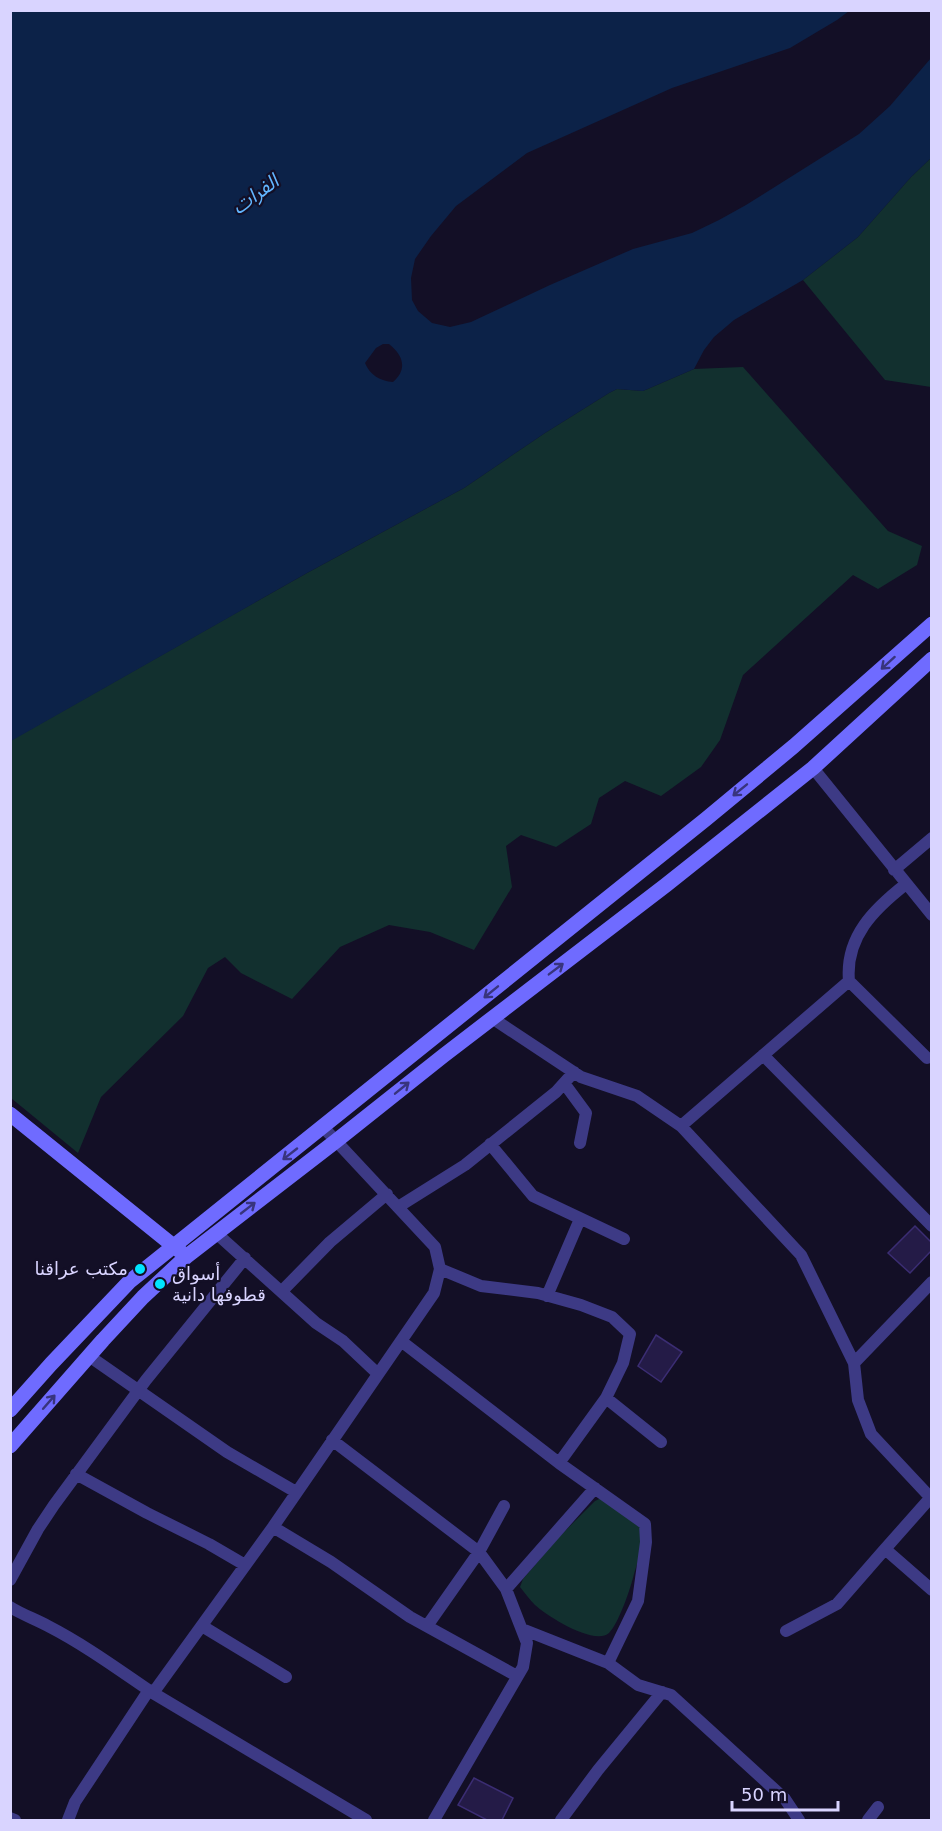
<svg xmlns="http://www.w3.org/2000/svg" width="942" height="1831" font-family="'DejaVu Sans','Noto Sans Arabic',sans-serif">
<rect width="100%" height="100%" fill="#130f26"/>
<path fill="#12302f" d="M931 158V387L885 380 803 280 858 237 911 177Z
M743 367 888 531 922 546 917 565 878 589 853 575 743 675 720 740 701 767 661 796 625 781 599 798 591 824 556 847 521 835 506 846 512 887 474 950 430 932 389 925 340 947 292 999 241 973 225 957 208 968 183 1016 101 1097 78 1153 11 1098 10 741 307 573 464 488 545 433 609 393 617 389 643 391 694 369Z
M601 1498C610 1504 637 1518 641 1528 645 1541 638 1561 634 1574 631 1587 619 1623 609 1633 594 1646 547 1616 535 1605 530 1600 525 1593 520 1587L523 1579 558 1538 595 1501Z"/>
<path fill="#0c2248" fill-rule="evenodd" d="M11 10 849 11 837 20 790 48 672 88 527 153 456 206 431 236 415 259 411 278 412 300 418 311 432 323 450 327 471 322 550 285 633 249 692 233 719 220 746 205 859 134 890 106 931 58V158L911 177 858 237 803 280 734 320 714 337 704 350 694 369 643 391 617 389 609 393 545 433 464 488 307 573 11 741ZM383 344H389C403 355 408 369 393 382 380 381 370 375 365 363L376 348Z"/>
<path fill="#241b47" stroke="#3b2d73" stroke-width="1.5" d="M915 1226 932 1243V1250L910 1273 888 1253Z
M656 1335 682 1352 661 1382 638 1366Z
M474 1778 513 1798 502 1820H487L458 1805Z"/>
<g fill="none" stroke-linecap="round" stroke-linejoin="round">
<path stroke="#3d3a85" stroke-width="12" d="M813 768 932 915
M894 870 932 838
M849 981 927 1058
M492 1018 581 1077 637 1096 681 1126 801 1255 854 1363 858 1400 871 1434 930 1497
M763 1055 932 1226
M564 1083 586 1113 580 1143
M681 1126 849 981C845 937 874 909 906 884
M323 1127 435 1247 440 1269 434 1293 273 1527 153 1693 366 1820
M490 1144 533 1196 624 1239
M398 1207 465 1165 556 1092 574 1072
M216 1233 316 1323 343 1341 378 1374
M440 1269 481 1286 538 1293 581 1305 612 1317 630 1334 623 1363 606 1398 559 1463
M282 1291 330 1242 387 1194
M547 1296 580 1219
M401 1341 559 1463 645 1524 646 1542 638 1601 608 1663
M89 1356 227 1452 296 1492
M854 1363 932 1282
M606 1398 661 1442
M332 1440 479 1552 506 1589 527 1643 523 1667 434 1820
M76 1474 147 1513 209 1544 245 1565
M932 1496 885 1549 932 1590
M273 1527 331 1562 410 1617 517 1676
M10 1580 38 1529 54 1505 146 1380 245 1258
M506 1589 595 1488
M10 1607C23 1615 35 1619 48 1626 85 1645 119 1670 153 1693
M202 1626 286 1677
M427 1626 479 1552 504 1506
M522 1629 608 1663 638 1685 671 1695 785 1799 799 1820
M786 1631 837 1604 885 1549
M10 1818 15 1820
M68 1820 75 1802 149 1690
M561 1820 598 1770 662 1692
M868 1820 878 1807"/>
<path stroke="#6f6bff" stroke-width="15" d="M10 1114 181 1252
M10 1410 51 1364 129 1282 706 819 794 746 932 624
M10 1446 103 1340 143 1297 187 1256 336 1141 443 1056 666 885 813 768 932 659"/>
</g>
<defs><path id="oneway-shaft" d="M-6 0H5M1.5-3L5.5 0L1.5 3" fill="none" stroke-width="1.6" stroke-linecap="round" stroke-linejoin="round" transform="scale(1.5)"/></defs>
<g stroke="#38347d">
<use href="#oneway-shaft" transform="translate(888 663) rotate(138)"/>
<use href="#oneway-shaft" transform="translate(740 790) rotate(141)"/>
<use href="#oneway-shaft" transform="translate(556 969) rotate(-37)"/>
<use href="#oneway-shaft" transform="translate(491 992) rotate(141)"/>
<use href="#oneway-shaft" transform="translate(402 1088) rotate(-39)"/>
<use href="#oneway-shaft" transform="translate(290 1154) rotate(142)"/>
<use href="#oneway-shaft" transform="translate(248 1208) rotate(-38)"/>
<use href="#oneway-shaft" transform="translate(49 1402) rotate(-49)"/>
</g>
<g fill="#00e5ff" stroke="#130f26" stroke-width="2">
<circle cx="140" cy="1269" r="6"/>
<circle cx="160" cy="1284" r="6"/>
</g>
<g text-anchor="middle" stroke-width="4.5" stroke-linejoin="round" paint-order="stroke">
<g font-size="18" fill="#d9d4ff" stroke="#130f26" text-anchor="end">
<text x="128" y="1275">مكتب عراقنا</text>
<text x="172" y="1280" text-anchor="start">أسواق<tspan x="172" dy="21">قطوفها دانية</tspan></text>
</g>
<g font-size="20" font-style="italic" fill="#62b6ff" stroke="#130f26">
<text transform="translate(255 194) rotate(-36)" y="7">الفرات</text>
</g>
</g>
<rect width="942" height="1831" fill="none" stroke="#d9d4ff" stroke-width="24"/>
<path d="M732 1801v9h106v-9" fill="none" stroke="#d9d4ff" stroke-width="3"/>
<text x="741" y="1801" font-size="18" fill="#d9d4ff" stroke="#130f26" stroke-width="4.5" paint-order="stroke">50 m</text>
</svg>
